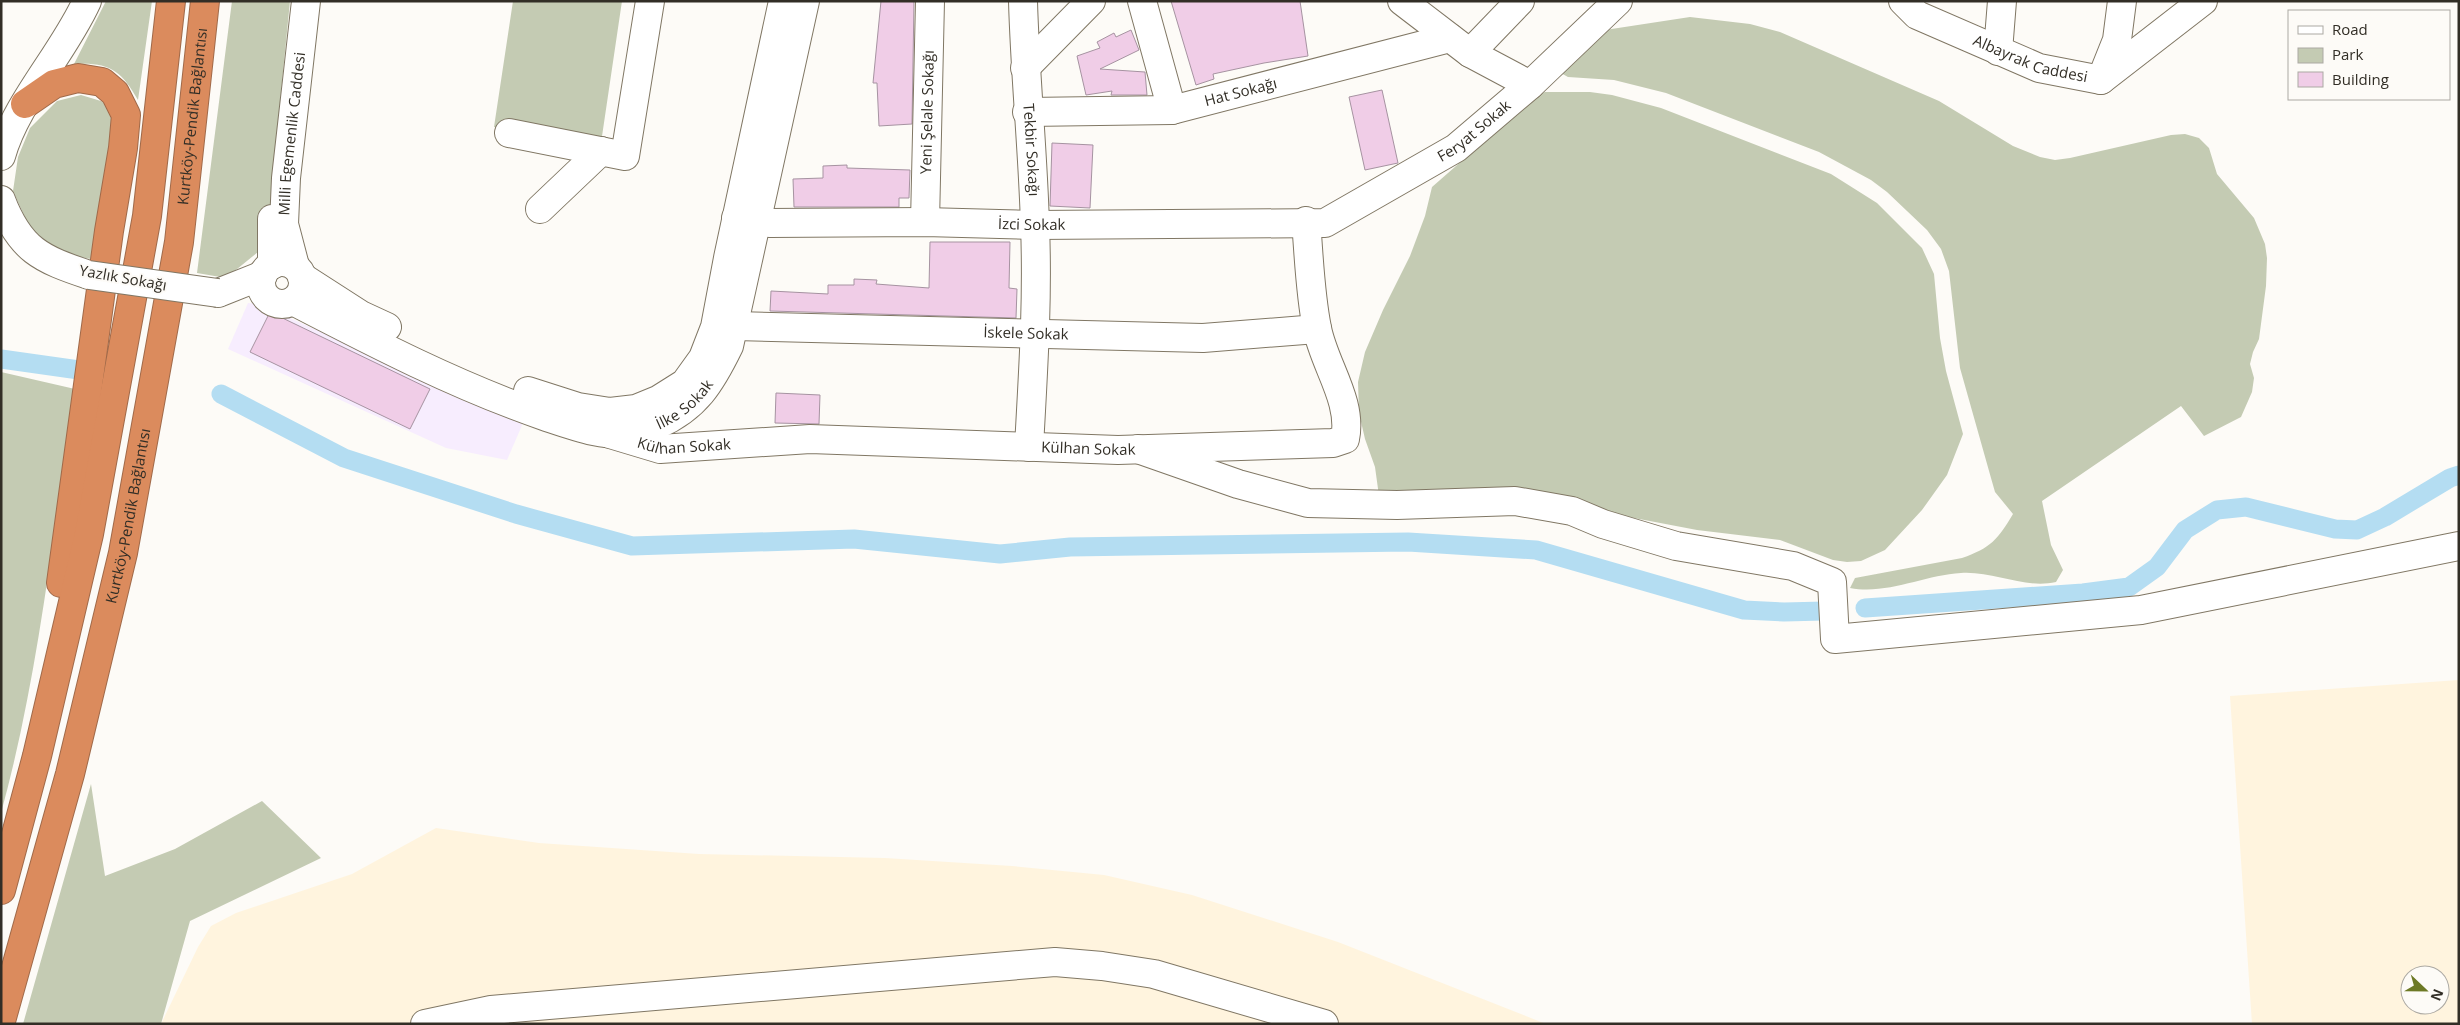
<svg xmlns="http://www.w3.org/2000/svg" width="2460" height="1025" font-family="'Open Sans',sans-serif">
<rect width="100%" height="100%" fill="#fdfbf7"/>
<path fill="#f7edfe" d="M248 303 259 304 523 423 507 460 446 448 228 349Z"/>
<path fill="#fff4de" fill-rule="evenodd" d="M2459 680V1024H2252L2230 696ZM2410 975H2440V1005H2410Z
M436 828 539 843 699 854 885 858 1012 866 1104 875 1192 895 1338 942 1546 1024H161L198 947 211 926 236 913 352 874Z"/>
<path fill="#c4cbb3" d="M106 1H152L138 100C121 70 109 62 74 64Z
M232 1H290L269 214 258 252 226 278 197 273Z
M513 1H622L601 143 494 127Z
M1690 17 1750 24 1780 32 1939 101 2013 146 2040 157 2055 160 2070 158 2171 135 2185 134 2199 138 2209 148 2217 174 2254 218 2265 244 2267 258 2266 286 2259 339 2253 352 2250 364 2254 378 2252 392 2241 417 2204 436 2181 406 2042 501 2051 545 2063 570 2056 582C2024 589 1994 571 1961 573 1924 575 1888 595 1850 588L1855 578 1962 558C1991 548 1998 539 2013 514L1995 492 1991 478 1960 368 1949 271 1941 249 1927 230 1887 192 1871 180 1819 152 1666 93 1614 80 1568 77 1559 72 1605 30Z
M1545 92H1590L1612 95 1661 108 1831 174 1877 203 1922 248 1934 274 1940 338 1946 371 1963 434 1947 475 1922 510 1885 550 1861 561 1847 562 1833 560 1780 540 1697 530 1592 510 1379 496 1375 467 1365 439 1359 413 1358 382 1365 352 1383 310 1410 256 1425 216 1432 187 1537 95Z
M81 95 101 101 111 108 114 119 96 260 60 253 32 233 13 191 18 157 30 128 57 101Z
M1 372 75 389C53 531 39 675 1 813Z
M91 784 105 876 175 849 262 801 321 858 190 921 161 1024H23Z"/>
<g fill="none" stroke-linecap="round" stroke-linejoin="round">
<path stroke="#b4ddf2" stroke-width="19" d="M1 359 79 370
M221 394 344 458 516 514 632 546 854 539 1000 554 1070 547 1408 542 1536 550 1744 610 1784 612 1824 611
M1865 608 2083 593 2129 587 2157 567 2185 530 2217 510 2246 507 2335 529 2357 530 2385 517 2450 478 2459 475"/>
</g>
<path fill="#f0cde7" stroke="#a693a1" d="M881 1H914L912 124 879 126 877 83H873Z
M1171 1H1300L1308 56 1264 63 1213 74 1214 79 1196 85Z
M1131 30 1139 50 1100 69 1145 72 1147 95H1111L1112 91 1086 95 1077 56 1100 48 1097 42 1114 33 1116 37Z
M1382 90 1398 163 1365 170 1349 97Z
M1052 143 1093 145 1090 208 1050 206Z
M847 165V168L910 170 909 198H899V207H794L793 179 823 178V166Z
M930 242H1010L1009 288 1017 289 1016 318 770 311 771 291 828 294V285H854V279L877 280 876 284 929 288Z
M270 312 430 389 410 429 250 352Z
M776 393 820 395 819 424 775 423Z"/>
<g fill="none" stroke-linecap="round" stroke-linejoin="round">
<defs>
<g id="minor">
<path id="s1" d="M1023 1C1025 76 1033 151 1035 226 1038 300 1033 373 1029 447"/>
<path d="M1142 1 1172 110"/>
<path d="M1402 1 1470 53 1530 85"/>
<path id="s2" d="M1903 1 1917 15 2039 68 2101 80 2203 1"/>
<path d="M1998 51 2002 1"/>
<path d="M1470 53 1520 1"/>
<path d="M1025 68 1091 1"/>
<path d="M2101 80 2117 40 2122 1"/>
<path id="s3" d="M1027 112 1172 110 1450 38"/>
<path d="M509 133 625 156 650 1"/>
<path d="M1 156C16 102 63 54 87 1"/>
<path d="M1 200C20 250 41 259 89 275"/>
<path d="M540 209 601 151"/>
<path id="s4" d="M736 218 769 223 925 222 1035 225 1325 223 1456 148 1530 85 1618 1"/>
<path id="s5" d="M925 222 930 1"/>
<circle cx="282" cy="283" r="21"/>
<path d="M272 265V219"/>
<path id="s6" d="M295 266 284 224 286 178 306 1"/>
<path d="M302 277 361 315 387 327"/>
<path d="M218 293 263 275"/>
<path id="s7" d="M293 301C374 343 457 386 544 416 574 426 605 438 636 433 643 432 651 428 657 425 696 408 711 383 729 346L805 1"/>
<path id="s8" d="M735 326 1203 338 1317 329"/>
<path d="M528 391 578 407 610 412 636 409 658 400 685 383 703 358 715 327 728 258 783 1"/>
<path id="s9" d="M610 434 660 449 810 439 1118 450 1333 443 1345 439C1353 401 1324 365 1317 328 1310 294 1309 257 1306 221"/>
<path d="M1138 449 1238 484 1308 503 1397 505 1515 501 1572 511 1603 524 1676 546 1793 566 1832 582 1835 639 2141 610 2459 546"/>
<path d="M425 1024 491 1010 1055 962 1102 966 1154 974 1324 1024"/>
</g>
<g id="highway">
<path d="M25 104 54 84 78 78 102 82 115 93 126 115 123 148 109 231 61 583"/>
<path d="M1 890 37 756 89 534 147 216 171 1"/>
<path id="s10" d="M1 1021 70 774 123 553 179 242 205 1"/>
</g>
</defs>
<use href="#minor" stroke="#807764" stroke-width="30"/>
<use href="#highway" stroke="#a06a4a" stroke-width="30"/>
<use href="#minor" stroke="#fff" stroke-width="28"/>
<use href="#highway" stroke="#db8b5d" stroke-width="28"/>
<defs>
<path id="minor-bridge" d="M89 275 218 293"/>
</defs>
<use href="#minor-bridge" stroke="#807764" stroke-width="30" stroke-linecap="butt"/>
<use href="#minor-bridge" stroke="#fff" stroke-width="28"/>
</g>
<g text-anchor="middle" stroke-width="4" stroke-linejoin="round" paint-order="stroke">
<g font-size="15" fill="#322e26" stroke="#fdfbf7">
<text dy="5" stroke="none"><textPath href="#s2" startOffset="142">Albayrak Caddesi</textPath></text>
<text dy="5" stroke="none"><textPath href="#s3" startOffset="216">Hat Sokağı</textPath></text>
<text dy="5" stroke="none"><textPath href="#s5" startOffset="110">Yeni Şelale Sokağı</textPath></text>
<text dy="5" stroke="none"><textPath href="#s10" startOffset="926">Kurtköy-Pendik Bağlantısı</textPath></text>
<text dy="5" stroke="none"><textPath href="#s4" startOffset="765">Feryat Sokak</textPath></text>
<text dy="5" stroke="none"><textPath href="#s6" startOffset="134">Milli Egemenlik Caddesi</textPath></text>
<text dy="5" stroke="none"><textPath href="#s1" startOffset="149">Tekbir Sokağı</textPath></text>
<text dy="5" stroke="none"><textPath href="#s4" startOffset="296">İzci Sokak</textPath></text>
<text transform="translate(123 278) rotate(10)" y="5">Yazlık Sokağı</text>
<text dy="5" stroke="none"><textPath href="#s8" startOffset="291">İskele Sokak</textPath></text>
<text dy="5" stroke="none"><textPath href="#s7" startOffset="428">İlke Sokak</textPath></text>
<text dy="5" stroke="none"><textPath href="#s9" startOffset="76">Külhan Sokak</textPath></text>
<text dy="5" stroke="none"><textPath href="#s9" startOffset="481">Külhan Sokak</textPath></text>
<text dy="5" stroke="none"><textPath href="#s10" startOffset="521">Kurtköy-Pendik Bağlantısı</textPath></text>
</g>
</g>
<rect width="2460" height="1025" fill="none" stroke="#322e26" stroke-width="5"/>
<rect x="2288" y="10" width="162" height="90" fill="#fdfbf7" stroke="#aca9a3"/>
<rect x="2298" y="26" width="25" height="8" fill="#ffffff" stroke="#aca9a3"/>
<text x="2332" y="35" font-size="15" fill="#322e26">Road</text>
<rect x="2298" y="48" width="25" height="15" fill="#c4cbb3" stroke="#aca9a3"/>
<text x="2332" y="60" font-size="15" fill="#322e26">Park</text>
<rect x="2298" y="72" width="25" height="15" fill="#f0cde7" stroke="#aca9a3"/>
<text x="2332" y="85" font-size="15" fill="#322e26">Building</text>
<g transform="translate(2425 990) rotate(112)"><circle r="24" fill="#fdfbf7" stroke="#aca9a3"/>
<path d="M0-4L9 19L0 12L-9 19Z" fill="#6d7925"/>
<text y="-8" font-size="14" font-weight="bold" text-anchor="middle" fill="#322e26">N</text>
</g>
</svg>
